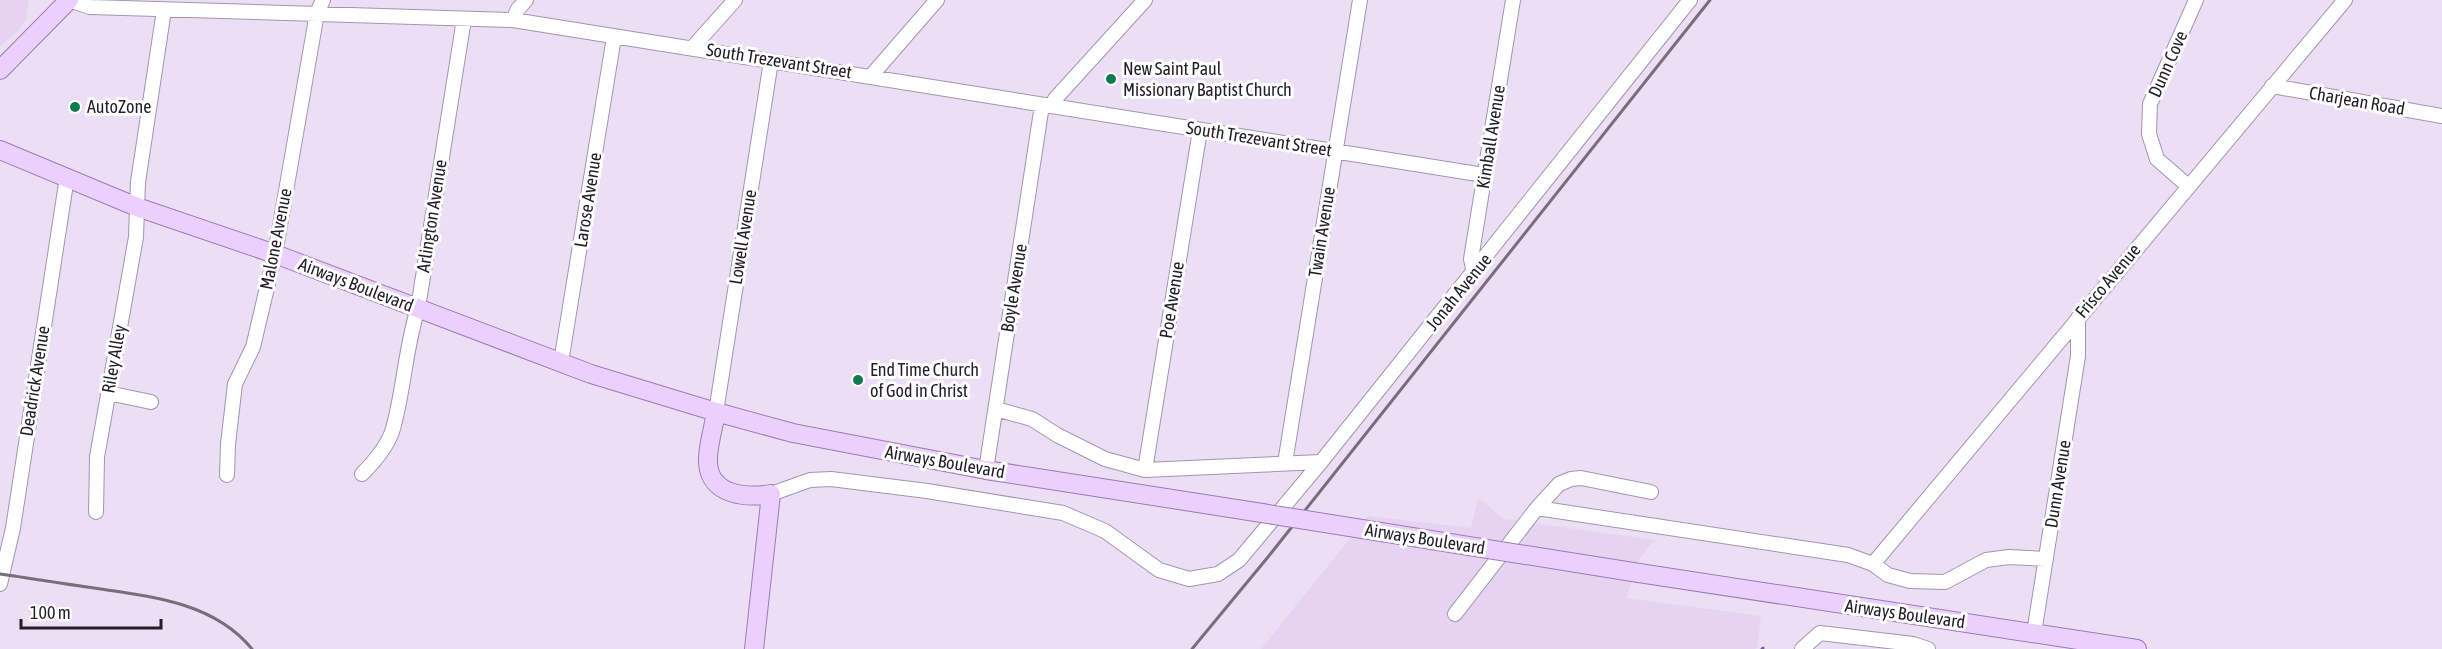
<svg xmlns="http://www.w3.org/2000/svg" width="2442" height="649" font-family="'Asap Condensed',sans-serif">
<rect width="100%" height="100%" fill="#ecdef5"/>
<path fill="#e5d3f1" d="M0 0H29L26 19 18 31 0 46Z
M1478 498 1504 519 1654 540 1640 558 1626 598 1761 616 1757 647 1755 649H1261L1368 516 1471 528Z"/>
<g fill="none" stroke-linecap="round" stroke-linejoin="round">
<path stroke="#7a5a8e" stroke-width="3" d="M1762 649 1763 648"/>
<defs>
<path id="minor" d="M69 0 90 7 513 20 1484 175
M513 20 518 9 526 0
M693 47 735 0
M871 76 937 0
M2272 86 2442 116
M1052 106 1055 99 1145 0
M2188 186 2157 159 2149 134 2150 104 2196 0
M1474 273 1471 259 1513 0
M561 362 614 37
M108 393 151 402
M996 409 1032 419 1057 435 1105 459 1145 470 1321 462
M716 412 771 61
M1285 463 1360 0
M986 470 1042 105
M1145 470 1200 130
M362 474C374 462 386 448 392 432 404 392 405 349 418 308L464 19
M227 475 228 444 235 384 253 347 275 254 317 13 323 0
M771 494 810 480 831 479 927 491 1063 513 1105 531 1159 570 1189 579 1218 574 1239 560 1321 462 1690 0
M1537 508 1848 555 1873 564 1888 575 1910 581 1945 582 1986 560 2009 557 2046 559
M96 512 97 457 136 237 138 182 164 10
M1873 564 2345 0
M0 584 13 528 67 177
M1455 614 1537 508 1559 484 1571 479 1581 478 1651 492
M2034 633 2078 356V318
M1802 649 1820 633 1913 644 1928 649"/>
<path id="major" d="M0 70 69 0
M0 150 137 207 275 254 591 374 716 412 793 433 986 470 1262 513
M716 412C714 427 707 447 708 463 710 496 747 498 771 494L754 649
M1639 573 2137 649"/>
</defs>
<use href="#minor" stroke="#a396ac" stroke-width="16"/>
<use href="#major" stroke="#9d7cb0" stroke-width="20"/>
<use href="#minor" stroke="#fff" stroke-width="14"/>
<use href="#major" stroke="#ebcffd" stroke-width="18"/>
<path stroke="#776e7c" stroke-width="3" d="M0 574C29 578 58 583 87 587 145 596 212 600 252 649
M1192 649 1268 557 1710 0"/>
<defs>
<path id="major-bridge" d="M1262 513 1639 573"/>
</defs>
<use href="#major-bridge" stroke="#9d7cb0" stroke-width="20" stroke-linecap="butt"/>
<use href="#major-bridge" stroke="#ebcffd" stroke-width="18"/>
</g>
<g fill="#107a53" stroke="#fff" stroke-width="2">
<circle cx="1111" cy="79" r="6"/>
<circle cx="75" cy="107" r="6"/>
<circle cx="858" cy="380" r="6"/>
</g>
<g text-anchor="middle" stroke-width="6" stroke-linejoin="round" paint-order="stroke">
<g font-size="18" fill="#231e26" stroke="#fff">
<text transform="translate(779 61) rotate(9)" y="6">South Trezevant Street</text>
<text transform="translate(2168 64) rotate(-66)" y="6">Dunn Cove</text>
<text transform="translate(2357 101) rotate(10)" y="6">Charjean Road</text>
<text transform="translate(1491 137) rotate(-81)" y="6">Kimball Avenue</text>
<text transform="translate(1259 139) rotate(9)" y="6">South Trezevant Street</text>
<text transform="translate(588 200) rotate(-81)" y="6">Larose Avenue</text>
<text transform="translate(432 216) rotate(-81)" y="6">Arlington Avenue</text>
<text transform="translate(1322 232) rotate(-81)" y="6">Twain Avenue</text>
<text transform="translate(743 237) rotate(-81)" y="6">Lowell Avenue</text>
<text transform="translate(276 239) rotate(-79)" y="6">Malone Avenue</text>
<text transform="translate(2108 281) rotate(-50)" y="6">Frisco Avenue</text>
<text transform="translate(356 285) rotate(21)" y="6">Airways Boulevard</text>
<text transform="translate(1014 288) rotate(-81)" y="6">Boyle Avenue</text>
<text transform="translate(1459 292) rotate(-51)" y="6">Jonah Avenue</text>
<text transform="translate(1172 300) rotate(-81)" y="6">Poe Avenue</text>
<text transform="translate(114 359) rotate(-80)" y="6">Riley Alley</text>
<text transform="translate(35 381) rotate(-81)" y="6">Deadrick Avenue</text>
<text transform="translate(945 462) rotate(10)" y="6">Airways Boulevard</text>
<text transform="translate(2058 484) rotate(-81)" y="6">Dunn Avenue</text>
<text transform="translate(1425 539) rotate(9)" y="6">Airways Boulevard</text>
<text transform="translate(1905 614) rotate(8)" y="6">Airways Boulevard</text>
</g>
<g font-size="18" fill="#231e26" stroke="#fff" text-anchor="start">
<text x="1123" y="75">New Saint Paul<tspan x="1123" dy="21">Missionary Baptist Church</tspan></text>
<text x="87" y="113">AutoZone</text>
<text x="870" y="376">End Time Church<tspan x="870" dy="21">of God in Christ</tspan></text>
</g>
</g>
<path d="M21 619v9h140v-9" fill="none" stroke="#231e26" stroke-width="3"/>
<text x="30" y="619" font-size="18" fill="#231e26" stroke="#ffffff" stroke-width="4.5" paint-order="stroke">100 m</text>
</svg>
